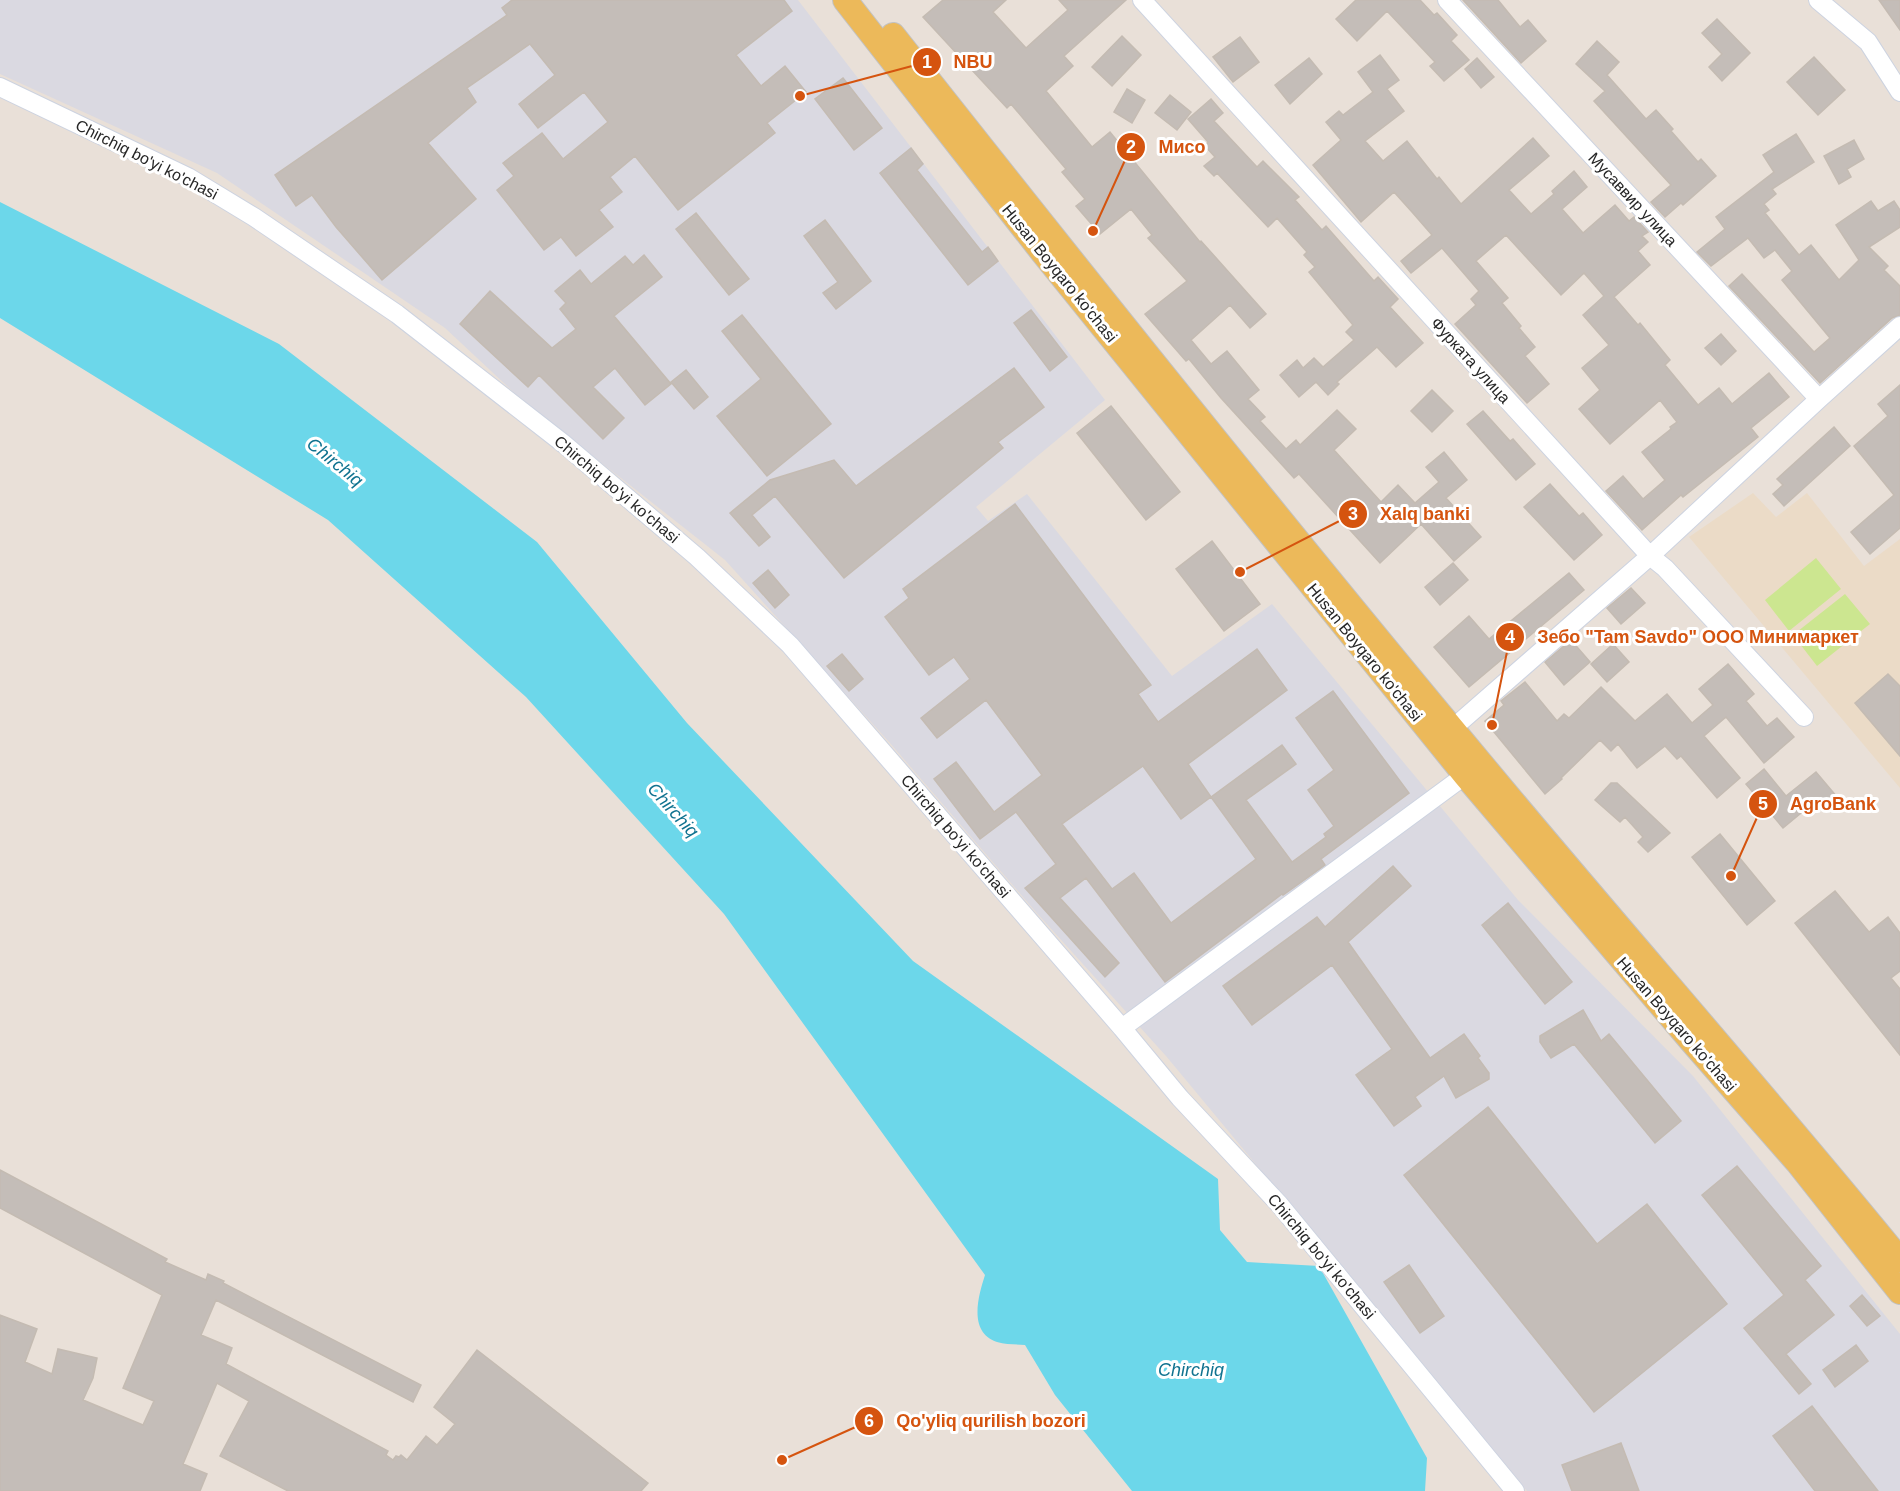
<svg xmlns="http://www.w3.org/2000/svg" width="1900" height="1491" font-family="Helvetica,sans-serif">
<rect width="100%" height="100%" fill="#e9e0d8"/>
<path fill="#dad9e1" d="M0 0H798L1105 400 976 507 988 521 1027 494 1172 676 1272 604 1518 900 1693 1076 1900 1334V1491H1527L1166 1056 1035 911 889 742 725 560 523 401 445 328 217 173 0 74Z"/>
<path fill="#ebdbc7" d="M1753 493 1776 517 1807 493 1864 566 1900 539V788L1689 537Z"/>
<path fill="#cce690" d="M1816 558 1841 589 1789 631 1765 600Z
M1845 594 1870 624 1817 666 1793 635Z"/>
<path fill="#6cd7ea" d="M0 202 279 344 537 542 687 723 913 961 1218 1179 1220 1230 1247 1262 1319 1266 1427 1458 1425 1491H1132L1055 1395 1025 1345C1016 1344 1006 1345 997 1342 968 1332 978 1297 985 1275L724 914 526 697 328 520 0 318Z"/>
<path fill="#c4bdb8" stroke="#c4bbb2" stroke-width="1.5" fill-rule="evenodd" d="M512 0H784L792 11 736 55 761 86 785 66 806 92 767 123 775 133 678 210 635 156 610 177 622 192 599 210 613 227 576 256 561 237 544 250 497 190 514 176 503 163 542 133 563 159 608 122 584 92 538 128 519 104 555 75 530 44 467 88 476 102 428 143 476 199 382 280 336 227 312 195 296 206 275 175 507 15 502 8Z
M943 0H1006L993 12 1026 48 1068 10 1059 0H1126L1064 56 1073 66 1046 91 1092 147 1110 132 1200 242 1201 241 1266 314 1250 328 1230 305 1191 340 1211 364 1227 351 1259 390 1248 399 1265 417 1260 421 1286 449 1296 440 1300 445 1337 410 1356 429 1334 450 1381 502 1398 485 1415 503 1439 482 1426 467 1444 452 1467 480 1446 498 1481 537 1454 561 1421 524 1380 563 1299 474 1294 478 1221 398 1189 359 1186 361 1145 314 1187 281 1148 238 1152 235 1131 209 1100 234 1076 206 1085 199 1062 172 1066 169 1011 104 1007 108 923 17Z
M1356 0H1420L1434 15 1437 13 1457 35 1451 41 1469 60 1444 81 1430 66 1435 62 1387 11 1357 41 1336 19Z
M1463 0H1498L1520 27 1528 20 1546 41 1521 63Z
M1879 0H1900V30Z
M1717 19 1750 53 1722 81 1709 67 1722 54 1702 33Z
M1122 36 1141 55 1112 86 1092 67Z
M1240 37 1259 62 1233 82 1213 57Z
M1597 41 1619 62 1607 75 1646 119 1656 110 1673 129 1671 131 1698 162 1701 159 1716 176 1683 205 1681 203 1665 217 1651 202 1671 185 1594 101 1605 91 1576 64Z
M1380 55 1399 80 1387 89 1404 111 1365 141 1383 161 1407 141 1437 179 1439 177 1461 204 1533 138 1549 156 1509 190 1531 214 1554 194 1552 191 1574 171 1587 187 1562 209 1583 233 1615 205 1629 221 1634 217 1648 232 1642 236 1648 242 1638 251 1650 265 1614 297 1638 325 1640 323 1670 360 1665 365 1698 405 1719 388 1732 404 1769 373 1789 397 1751 428 1758 437 1683 497 1681 495 1642 530 1606 491 1623 476 1643 499 1665 480 1642 452 1671 429 1670 427 1677 422 1660 400 1610 444 1579 409 1600 390 1582 368 1609 345 1583 315 1604 296 1584 273 1561 295 1506 235 1476 261 1508 298 1502 303 1521 326 1519 328 1535 347 1525 356 1549 384 1527 403 1455 324 1476 305 1471 299 1479 291 1442 248 1411 273 1401 261 1432 235 1412 212 1394 192 1361 222 1313 165 1341 140 1326 122 1339 111 1343 115 1373 92 1358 72Z
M1814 57 1845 90 1818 115 1787 82Z
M1309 58 1322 74 1290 104 1275 85Z
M1477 58 1494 77 1481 88 1465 69Z
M843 78 882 128 854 150 815 99Z
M1127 89 1145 100 1132 123 1114 112Z
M1170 95 1191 112 1177 130 1155 113Z
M1211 99 1223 113 1214 121 1257 167 1263 161 1299 197 1295 200 1322 230 1326 226 1374 281 1378 277 1398 299 1390 307 1423 343 1396 367 1377 347 1337 382 1339 384 1328 395 1316 382 1299 397 1280 375 1297 360 1303 368 1314 358 1323 367 1354 340 1346 332 1353 325 1309 272 1315 267 1304 255 1307 252 1277 218 1268 227 1217 173 1214 176 1204 166 1215 157 1205 146 1208 142 1188 119Z
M1796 134 1814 162 1772 189 1776 194 1764 204 1769 210 1765 213 1799 255 1811 245 1839 280 1859 260 1836 225 1871 201 1878 211 1894 201 1900 210V227L1869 247 1888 266 1884 270 1900 286V315L1892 318 1820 383 1729 286 1742 274 1814 352 1830 338 1782 280 1792 271 1775 250 1764 258 1748 238 1711 266 1697 252 1725 229 1716 217 1774 172 1763 155Z
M1854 140 1864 159 1847 169 1851 177 1839 184 1824 156Z
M911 148 923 164 917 170 982 252 988 247 998 261 968 285 880 173Z
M696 213 749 279 729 295 676 229Z
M825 220 871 281 836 309 823 293 838 282 804 236Z
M644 255 662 277 614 316 671 384 645 405 615 368 593 387 624 418 603 439 539 375 528 387 460 324 490 291 552 348 576 329 560 309 566 303 555 291 580 270 591 284 625 256 633 265Z
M1031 310 1067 357 1050 371 1014 323Z
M742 315 831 424 767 476 717 416 761 379 722 331Z
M1721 334 1736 351 1721 365 1705 348Z
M1014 368 1044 407 998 442 1003 448 844 578 775 496 752 515 770 537 759 546 730 513 770 480 834 460 856 486Z
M686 370 708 397 694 409 671 382Z
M1900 385V528L1870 554 1851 532 1894 495 1854 446 1888 416 1878 404Z
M1432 390 1453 411 1432 432 1411 411Z
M1111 406 1180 492 1146 520 1077 433Z
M1483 411 1510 441 1513 439 1535 464 1516 480 1467 424Z
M1834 427 1850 446 1784 506 1773 494 1783 485 1777 479Z
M1550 484 1579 516 1583 513 1602 535 1574 560 1524 507Z
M1015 504 1151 685 1138 694 1158 722 1257 649 1287 690 1188 764 1211 797 1282 745 1296 764 1246 800 1292 862 1326 837 1324 834 1334 826 1308 790 1334 770 1296 718 1333 691 1409 793 1321 859 1325 865 1283 895 1282 894 1165 982 1086 878 1060 898 1119 963 1105 977 1025 888 1056 864 1016 812 980 839 934 779 956 762 994 812 1042 775 986 700 937 738 921 718 970 679 954 657 929 675 885 617 909 598 903 589ZM1143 766 1181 819 1211 797 1256 859 1171 923 1134 873 1112 889 1062 824Z
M1212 541 1260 604 1224 631 1176 569Z
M1453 563 1468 580 1440 605 1425 587Z
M768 570 789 595 775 608 753 583Z
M1569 573 1584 590 1469 687 1434 647 1469 616 1489 639Z
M1631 588 1645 603 1621 624 1607 608Z
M1571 640 1590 662 1564 685 1545 662Z
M1613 644 1629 662 1607 682 1591 664Z
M842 654 863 679 849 691 827 666Z
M1728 664 1754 694 1746 701 1767 726 1777 718 1794 737 1764 763 1726 717 1704 736 1740 778 1717 798 1681 756 1677 759 1665 746 1637 768 1618 744 1611 751 1600 740 1561 778 1562 779 1545 794 1485 721 1504 705 1501 701 1525 682 1557 721 1564 714 1569 718 1601 687 1635 721 1667 694 1692 723 1713 705 1699 689Z
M1888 674 1900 686V756L1855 703Z
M1764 769 1786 796 1816 772 1837 797 1818 812 1812 804 1783 828 1746 784Z
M1611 783H1617L1670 833 1648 852 1638 842 1643 837 1625 817 1620 822 1595 800Z
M1720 834 1775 901 1747 925 1692 857Z
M1393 866 1411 886 1348 942 1430 1058 1464 1034 1480 1056 1478 1058 1489 1073V1079L1456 1098 1444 1076 1415 1097 1421 1106 1394 1126 1356 1075 1392 1049 1332 965 1252 1025 1223 986 1317 917 1325 927Z
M1835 891 1869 932 1888 917 1900 933V971L1891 978 1900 989V1055L1795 923Z
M1508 903 1572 982 1545 1004 1482 925Z
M1583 1010 1601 1041 1609 1034 1681 1121 1655 1143 1574 1044 1551 1058 1540 1042V1036Z
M1488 1107 1597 1244 1647 1204 1727 1304 1594 1412 1404 1175Z
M1737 1166 1821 1266 1805 1280 1834 1315 1786 1354 1811 1384 1799 1394 1744 1328 1784 1295 1702 1195Z
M0 1170 167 1259 165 1262 206 1280 208 1274 224 1281 223 1283 421 1385 413 1402 216 1300 201 1335 232 1348 226 1364 388 1451 386 1455 393 1460 396 1456 399 1457 401 1455 407 1460 426 1436 437 1445 455 1424 434 1407 477 1350 648 1483 641 1491H288L220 1456 249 1401 217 1383 183 1464 207 1474 200 1491H0V1315L37 1329 25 1362 52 1374 58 1349 97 1358 93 1378 83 1400 143 1425 154 1401 123 1388 162 1295 0 1208Z
M1409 1265 1444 1316 1420 1333 1384 1282Z
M1862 1295 1880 1316 1867 1326 1850 1306Z
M1856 1345 1868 1361 1835 1387 1823 1370Z
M1812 1406 1878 1491H1815L1773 1436Z
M1621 1443 1639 1491H1572L1562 1465Z"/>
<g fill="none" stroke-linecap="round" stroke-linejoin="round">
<defs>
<path id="minor" d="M1142 0 1650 556 1665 568 1804 717
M1447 0 1819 399
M1818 0 1868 42 1900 92
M0 87 188 177 254 217 397 314 564 444 697 557 790 645 1122 1028 1180 1098 1279 1204 1515 1491
M1444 736 1650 556 1819 399 1900 326
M1122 1028 1475 768"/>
<path id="major" d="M845 0 1043 253 1465 775 1693 1043 1798 1163 1900 1292
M893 35C1087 281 1283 526 1484 767 1621 932 1764 1093 1900 1260"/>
</defs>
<use href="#minor" stroke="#cdd3e0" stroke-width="20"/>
<use href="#major" stroke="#c2c2c2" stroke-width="26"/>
<use href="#minor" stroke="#fff" stroke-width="18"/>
<use href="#major" stroke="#ecb95a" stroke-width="24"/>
</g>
<g text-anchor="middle" stroke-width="6" stroke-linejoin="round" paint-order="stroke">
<g font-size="16" fill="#262626" stroke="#fff">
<text transform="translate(147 159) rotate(27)" y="6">Chirchiq bo'yi ko'chasi</text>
<text transform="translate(1633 199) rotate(47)" y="6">Мусаввир улица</text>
<text transform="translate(1060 273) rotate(51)" y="6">Husan Boyqaro ko'chasi</text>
<text transform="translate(1471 360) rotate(48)" y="6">Фурката улица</text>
<text transform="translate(617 489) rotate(40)" y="6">Chirchiq bo'yi ko'chasi</text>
<text transform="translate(1365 652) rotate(51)" y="6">Husan Boyqaro ko'chasi</text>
<text transform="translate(956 836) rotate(49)" y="6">Chirchiq bo'yi ko'chasi</text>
<text transform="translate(1677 1024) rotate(49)" y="6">Husan Boyqaro ko'chasi</text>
<text transform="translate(1322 1256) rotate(50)" y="6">Chirchiq bo'yi ko'chasi</text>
</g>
<g font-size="18" font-style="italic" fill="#117390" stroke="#fff">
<text transform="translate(335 462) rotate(39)" y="6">Chirchiq</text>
<text transform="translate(673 810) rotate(48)" y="6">Chirchiq</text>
<text x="1191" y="1376">Chirchiq</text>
</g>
</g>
<path fill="none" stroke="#d5540f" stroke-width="2" d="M800 96L927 62M1093 231L1131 147M1240 572L1353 514M1492 725L1510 637M1731 876L1763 804M782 1460L869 1421"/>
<g fill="#d5540f" stroke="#fff" stroke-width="2">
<circle cx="800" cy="96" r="6"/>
<circle cx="1093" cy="231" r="6"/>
<circle cx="1240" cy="572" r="6"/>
<circle cx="1492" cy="725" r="6"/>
<circle cx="1731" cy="876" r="6"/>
<circle cx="782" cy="1460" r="6"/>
<circle cx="927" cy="62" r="15"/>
<circle cx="1131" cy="147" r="15"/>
<circle cx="1353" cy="514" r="15"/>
<circle cx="1510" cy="637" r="15"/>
<circle cx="1763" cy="804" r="15"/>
<circle cx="869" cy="1421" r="15"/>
</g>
<g font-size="18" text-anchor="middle" font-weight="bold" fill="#fff">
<text x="927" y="68">1</text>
<text x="1131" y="153">2</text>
<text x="1353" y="520">3</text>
<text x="1510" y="643">4</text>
<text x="1763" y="810">5</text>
<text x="869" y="1427">6</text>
</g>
<g font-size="18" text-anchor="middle" font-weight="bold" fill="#d5540f" stroke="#fff" stroke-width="6" stroke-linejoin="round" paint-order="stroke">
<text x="973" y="68">NBU</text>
<text x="1182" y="153">Мисо</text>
<text x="1425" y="520">Xalq banki</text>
<text x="1698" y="643">Зебо "Tam Savdo" ООО Минимаркет</text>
<text x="1833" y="810">AgroBank</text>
<text x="991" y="1427">Qo'yliq qurilish bozori</text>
</g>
</svg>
